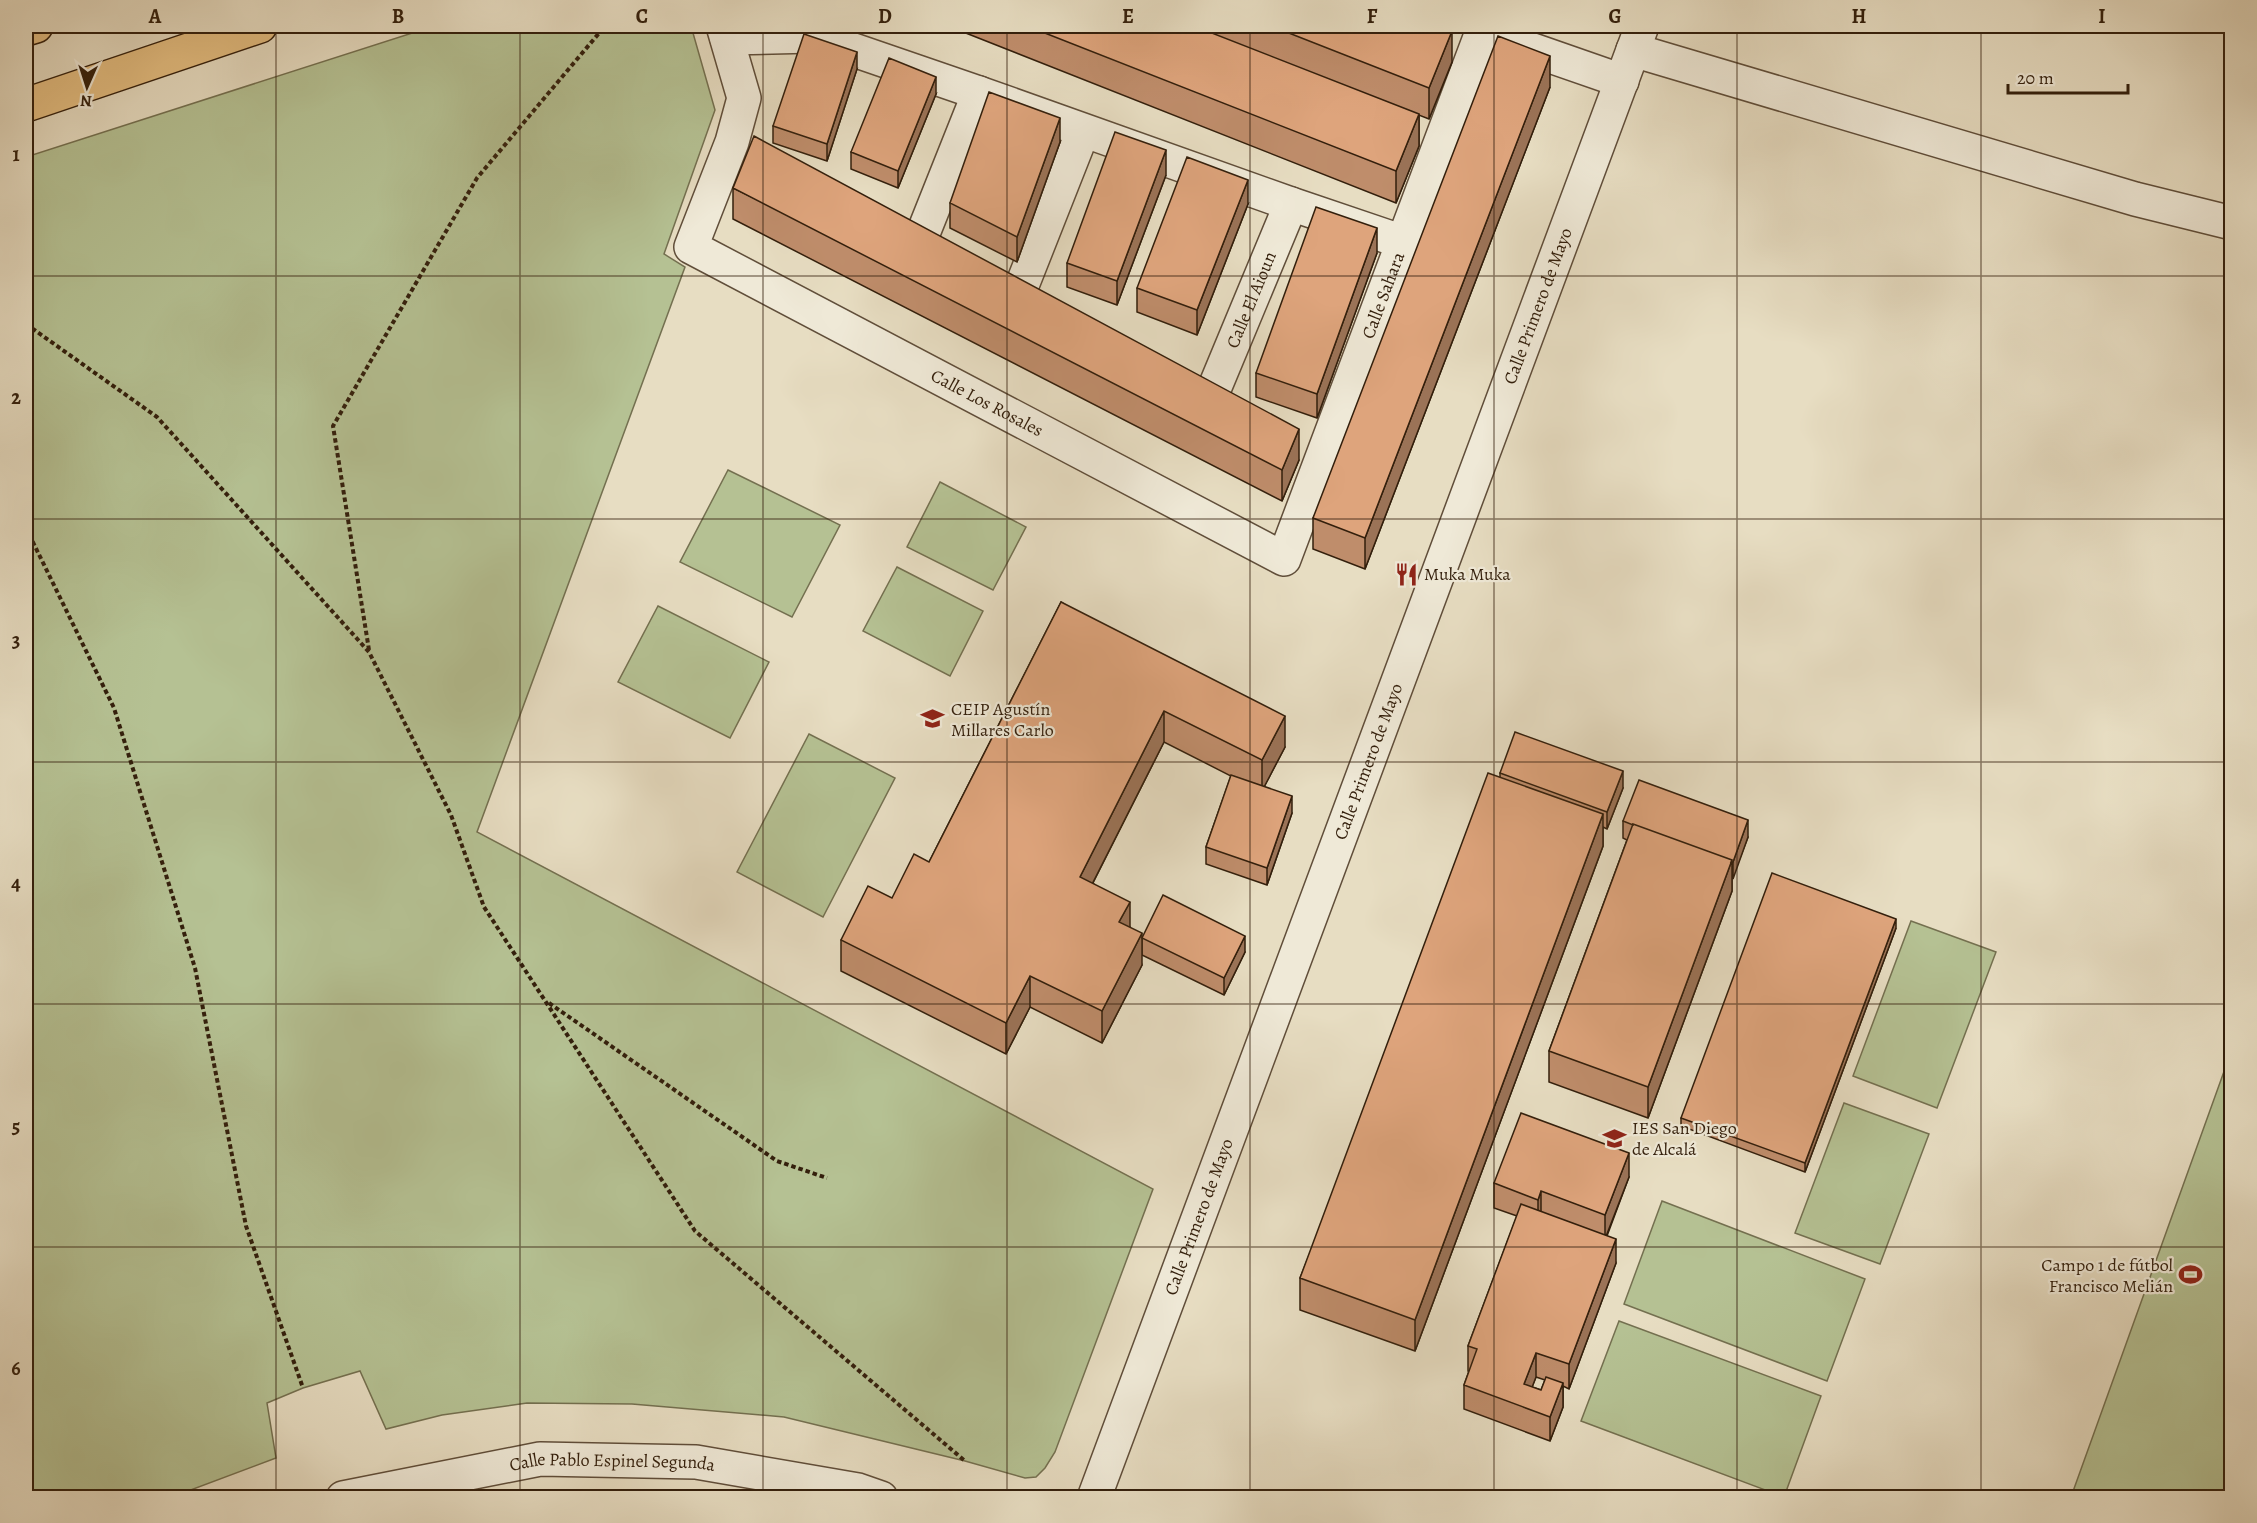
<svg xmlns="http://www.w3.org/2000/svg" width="2257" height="1523" font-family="Alegreya,serif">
<rect width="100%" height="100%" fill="#e7ddc2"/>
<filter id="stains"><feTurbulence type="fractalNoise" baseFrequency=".00333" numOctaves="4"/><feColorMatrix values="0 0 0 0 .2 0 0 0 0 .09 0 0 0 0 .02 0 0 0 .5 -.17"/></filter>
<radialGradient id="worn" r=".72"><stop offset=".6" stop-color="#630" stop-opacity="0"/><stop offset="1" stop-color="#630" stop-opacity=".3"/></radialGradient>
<path fill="#b5c193" stroke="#747050" stroke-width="1.5" d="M434 26H691L715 110 664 254 685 267 477 832 1153 1189 1055 1452 1045 1468 1036 1477 1025 1478 965 1461 784 1417 632 1404 527 1403 442 1415 386 1429 360 1371 303 1388 267 1403 276 1458 172 1497H26V157Z
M728 470 840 525 792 617 680 562Z
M940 482 1026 527 993 590 907 547Z
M897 567 983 611 950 676 863 631Z
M658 606 769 662 730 738 618 682Z
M809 734 895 778 823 917 737 872Z
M1911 921 1996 952 1937 1108 1853 1076Z
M2231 1052V1497H2071Z
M1844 1103 1929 1134 1880 1264 1795 1233Z
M1662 1201 1865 1279 1827 1381 1624 1304Z
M1619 1321 1821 1396 1784 1497 1581 1421Z"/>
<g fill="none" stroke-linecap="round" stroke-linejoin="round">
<defs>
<g id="street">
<path id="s1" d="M723 26 744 98 732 142 691 247 1284 559 1482 32"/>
<path d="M727 38 813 36 979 93 1291 204 1403 242"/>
<path d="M1507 41 1622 81"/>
<path d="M1633 50 2135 199 2232 223"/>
<path d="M920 241 979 93"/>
<path d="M1019 293 1083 131"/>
<path id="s2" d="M1212 394 1291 204"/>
<path id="s3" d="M343 1498 540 1459 696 1462 858 1490 881 1498"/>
<path id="s4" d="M1094 1498 1642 26"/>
</g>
<path id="primary" d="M26 29 36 26
M26 105 260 26"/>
</defs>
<use href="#street" stroke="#604e3a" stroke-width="36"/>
<use href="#primary" stroke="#331f0c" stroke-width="36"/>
<path stroke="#331f0c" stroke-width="4" stroke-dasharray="4.5 3" stroke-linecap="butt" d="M26 324 157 417 369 652 451 815 484 907 695 1231 965 1461
M26 528 114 708 195 968 246 1226 303 1388
M369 650 333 426 477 178 605 26
M549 1003 777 1161 827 1178"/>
<use href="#street" stroke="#efe9d7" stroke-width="33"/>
<use href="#primary" stroke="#e4be81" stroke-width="33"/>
</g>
<path fill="#bf8d6b" stroke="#331f0c" stroke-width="1.5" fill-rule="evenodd" d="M948 26H1437L1452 62 1429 119 1419 115V146L1396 203Z
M857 69 827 161 773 143V126Z
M1550 87 1365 569 1313 549V518Z
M936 94 898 188 851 169V152Z
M1060 142 1017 262 950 228V203Z
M1166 175 1117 305 1067 287V263Z
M733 188 1299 460 1282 501 733 219Z
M1248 204 1197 335 1137 312V288Z
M1377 253 1317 418 1256 397V373Z
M1061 602 1285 747 1264 787 1292 813 1267 885 1206 864V847L1231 776 1164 742 1093 883 1130 927 1142 965 1102 1043 1030 1007 1006 1054 841 971V940L892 898 929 862Z
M1500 773 1623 788 1607 829 1603 827V846L1415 1351 1300 1310V1278L1500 777Z
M1623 821 1748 837 1732 879V891L1648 1118 1549 1082V1051L1627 840 1623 838Z
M1896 928 1805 1172 1681 1126V1118Z
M1142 938 1245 952 1224 995 1142 955Z
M1629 1177 1607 1236 1616 1263 1569 1389 1563 1386V1407L1550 1441 1464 1409V1385L1469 1371H1468V1346L1517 1216 1494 1208V1183ZM1536 1377 1545 1380 1541 1390 1532 1387Z"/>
<path fill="#9b7357" stroke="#331f0c" stroke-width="1.5" d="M1452 31V62L1429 119V88Z
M857 52V69L827 161V144Z
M1550 56V87L1365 569V538Z
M936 77V94L898 188V171Z
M1419 114V146L1396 203V171Z
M1060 118V142L1017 262V237Z
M1166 150V175L1117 305V281Z
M1248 180V204L1197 335V310Z
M1377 228V253L1317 418V394Z
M1299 429V460L1282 501V470Z
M1164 711V742L1080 908V877Z
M1285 716V747L1262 791V760Z
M1623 771V788L1607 829V812Z
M1292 796V813L1267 885V868Z
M1603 814V846L1415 1351V1320Z
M1748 820V837L1733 879V862Z
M1732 860V891L1648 1118V1087Z
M1130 902V933L1119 922Z
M1896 919V928L1805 1172V1163Z
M1142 933V965L1102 1043V1011Z
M1245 936V952L1224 995V978Z
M1030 976V1007L1006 1054V1023Z
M1629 1153V1177L1605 1239V1215Z
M1541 1191V1215L1538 1224V1200Z
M1616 1239V1263L1569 1389V1364Z
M1536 1353V1377L1524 1408V1384Z
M1563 1383V1407L1550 1441V1417Z"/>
<path fill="#dea47c" stroke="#331f0c" stroke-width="1.5" d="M1027 26H1194L1419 114 1396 171Z
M1271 26H1437L1452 31 1429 88Z
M804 34 857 52 827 144 773 126Z
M1498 36 1550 56 1365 538 1313 518Z
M889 58 936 77 898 171 851 152Z
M989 92 1060 118 1017 237 950 203Z
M1115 132 1166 150 1117 281 1067 263Z
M754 136 1299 429 1282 470 733 188Z
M1187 157 1248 180 1197 310 1137 288Z
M1316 207 1377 228 1317 394 1256 373Z
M1061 602 1285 716 1262 760 1164 711 1080 877 1130 902 1119 922 1142 933 1102 1011 1030 976 1006 1023 841 940 868 886 892 898 914 854 929 862Z
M1515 732 1623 771 1607 812 1500 773Z
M1488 773 1603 814 1415 1320 1300 1278Z
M1231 775 1292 796 1267 868 1206 847Z
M1639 780 1748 820 1733 862H1731L1732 860 1633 824V825L1623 821Z
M1633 824 1732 860 1648 1087 1549 1051Z
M1772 873 1896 919 1805 1163 1681 1118Z
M1163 895 1245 936 1224 978 1142 938Z
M1521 1113 1629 1153 1605 1215 1541 1191 1538 1200 1494 1183Z
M1521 1204 1616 1239 1569 1364 1536 1353 1524 1384 1541 1390 1546 1377 1563 1383 1550 1417 1464 1385 1477 1349 1468 1346Z"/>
<path fill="none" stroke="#331f0c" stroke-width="1.5" stroke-opacity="0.55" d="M276 26V1498M520 26V1498M763 26V1498M1007 26V1498M1250 26V1498M1494 26V1498M1737 26V1498M1981 26V1498M26 276H2232M26 519H2232M26 762H2232M26 1004H2232M26 1247H2232"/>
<defs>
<symbol id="restaurant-bare" viewBox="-9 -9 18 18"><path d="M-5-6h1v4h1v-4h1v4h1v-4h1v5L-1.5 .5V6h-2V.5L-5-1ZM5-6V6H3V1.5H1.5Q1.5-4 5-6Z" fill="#8f2418" stroke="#efe9d7" stroke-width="2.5" paint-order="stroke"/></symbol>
<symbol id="school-bare" viewBox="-9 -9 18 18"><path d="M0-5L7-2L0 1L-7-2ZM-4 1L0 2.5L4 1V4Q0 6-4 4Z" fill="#8f2418" stroke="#efe9d7" stroke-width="2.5" paint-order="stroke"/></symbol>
<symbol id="stadium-bare" viewBox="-9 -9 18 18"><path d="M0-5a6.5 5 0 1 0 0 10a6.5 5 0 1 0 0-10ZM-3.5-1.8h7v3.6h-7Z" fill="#8f2418" stroke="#efe9d7" stroke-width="2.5" paint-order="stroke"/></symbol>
</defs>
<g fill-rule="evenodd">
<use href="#restaurant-bare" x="1390" y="558" width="33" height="33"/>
<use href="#school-bare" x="916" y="702" width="33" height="33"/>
<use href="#school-bare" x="1598" y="1122" width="33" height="33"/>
<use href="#stadium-bare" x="2174" y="1258" width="33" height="33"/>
</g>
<g text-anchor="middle" stroke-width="4.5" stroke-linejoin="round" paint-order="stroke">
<g font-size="18" fill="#331f0c" stroke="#efe9d7">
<text dy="6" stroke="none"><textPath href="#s1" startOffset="1185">Calle Sahara</textPath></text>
<text dy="6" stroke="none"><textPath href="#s2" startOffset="102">Calle El Aioun</textPath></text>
<text dy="6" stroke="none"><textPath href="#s4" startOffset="1272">Calle Primero de Mayo</textPath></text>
<text dy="6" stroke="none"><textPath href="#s1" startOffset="568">Calle Los Rosales</textPath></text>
<text dy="6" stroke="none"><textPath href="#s4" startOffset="786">Calle Primero de Mayo</textPath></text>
<text dy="6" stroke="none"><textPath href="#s4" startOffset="300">Calle Primero de Mayo</textPath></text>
<text dy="6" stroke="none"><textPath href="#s3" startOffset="273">Calle Pablo Espinel Segunda</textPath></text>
</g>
<g font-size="18" fill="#331f0c" stroke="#efe9d7" text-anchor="start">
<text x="1424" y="580">Muka Muka</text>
<text x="951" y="715">CEIP Agustín<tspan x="951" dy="21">Millares Carlo</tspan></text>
<text x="1632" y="1134">IES San Diego<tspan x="1632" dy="21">de Alcalá</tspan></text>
<text x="2173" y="1271" text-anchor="end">Campo 1 de fútbol<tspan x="2173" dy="21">Francisco Melián</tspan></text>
</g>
</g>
<rect width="2257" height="1523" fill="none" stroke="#e7ddc2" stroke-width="66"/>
<g transform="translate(87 87) rotate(183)" stroke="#efe9d7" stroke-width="4.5" paint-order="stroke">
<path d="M0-4.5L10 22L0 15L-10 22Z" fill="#331f0c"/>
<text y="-9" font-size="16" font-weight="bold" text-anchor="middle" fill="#331f0c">N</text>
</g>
<path d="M2008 84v9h120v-9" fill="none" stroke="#331f0c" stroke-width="3"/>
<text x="2017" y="84" font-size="18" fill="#331f0c" stroke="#efe9d7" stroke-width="4.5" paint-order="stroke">20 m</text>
<rect x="33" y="33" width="2191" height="1457" fill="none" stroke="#331f0c" stroke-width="2"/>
<g font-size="20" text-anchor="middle" font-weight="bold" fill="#331f0c">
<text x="155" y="23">A</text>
<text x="398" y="23">B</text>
<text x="642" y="23">C</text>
<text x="885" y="23">D</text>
<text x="1128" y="23">E</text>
<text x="1372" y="23">F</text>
<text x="1615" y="23">G</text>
<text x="1859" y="23">H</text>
<text x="2102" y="23">I</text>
<text x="16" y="161">1</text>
<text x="16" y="404">2</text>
<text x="16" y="647">3</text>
<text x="16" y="890">4</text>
<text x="16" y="1133">5</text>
<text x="16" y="1375">6</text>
</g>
<rect width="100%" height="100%" filter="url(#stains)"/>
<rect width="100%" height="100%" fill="url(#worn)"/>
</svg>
